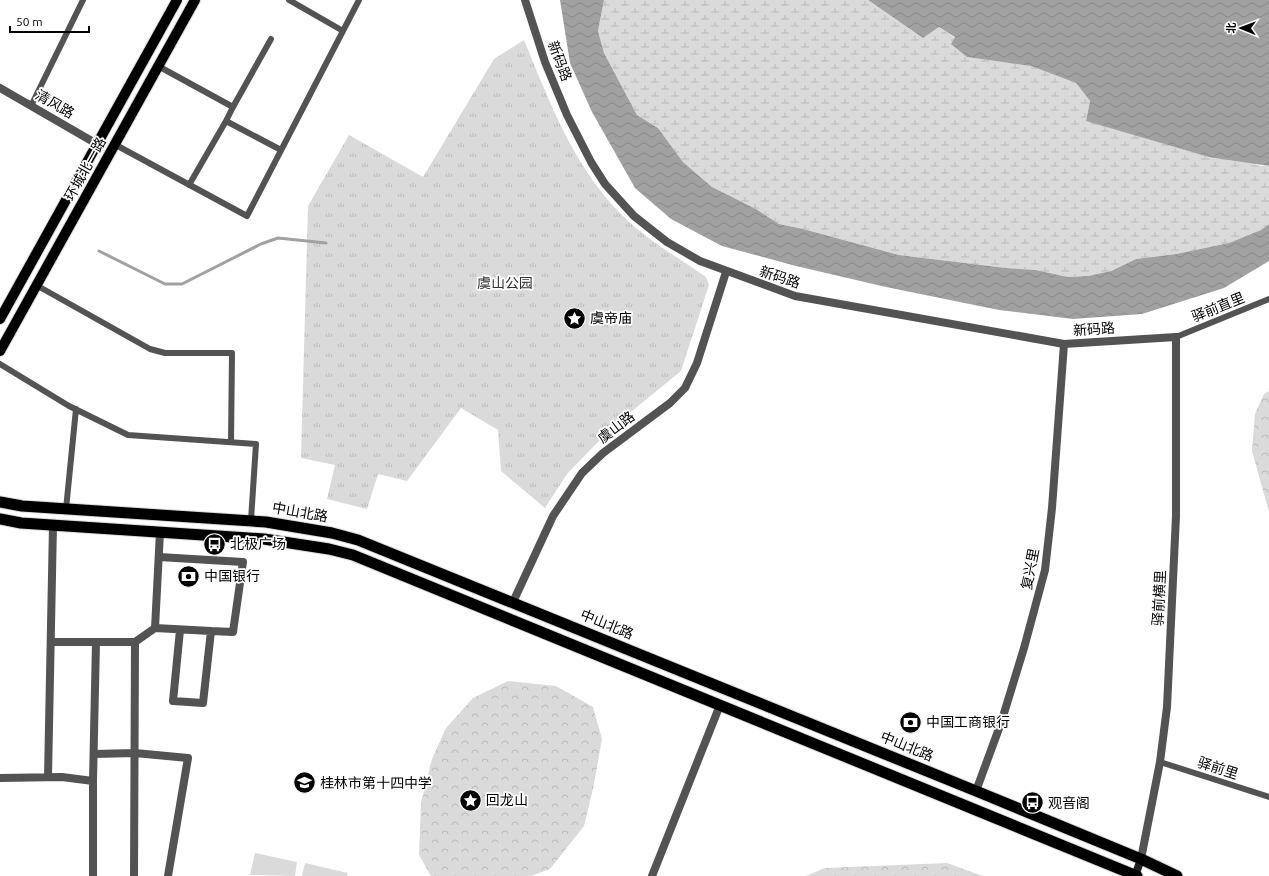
<svg xmlns="http://www.w3.org/2000/svg" width="1269" height="876" font-family="Ubuntu,'Noto Sans SC',sans-serif">
<defs>
<pattern id="forest-crowns" width="20" height="18" patternUnits="userSpaceOnUse"><rect width="20" height="18" fill="#dadada"/><path d="M2 6a3 3 0 1 1 6 0M12 15a3 3 0 1 1 6 0" fill="none" stroke="#b9b9b9"/></pattern>
<pattern id="wetland-marsh" width="20" height="14" patternUnits="userSpaceOnUse"><rect width="20" height="14" fill="#dadada"/><path d="M1 5h8M5 5V1M11 12h8M15 12V8" fill="none" stroke="#b9b9b9"/></pattern>
<pattern id="park-tufts" width="24" height="20" patternUnits="userSpaceOnUse"><rect width="24" height="20" fill="#dadada"/><path d="M3 7l-1-3M5 7V3M7 7l1-3M15 17l-1-3M17 17v-4M19 17l1-3" fill="none" stroke="#b9b9b9"/></pattern>
<pattern id="water-waves" width="16" height="10" patternUnits="userSpaceOnUse"><rect width="16" height="10" fill="#a1a1a1"/><path d="M0 5q4-4 8 0t8 0" fill="none" stroke="#898989"/></pattern>
</defs>
<rect width="100%" height="100%" fill="#fff"/>
<path fill="#dadada" d="M255 853 297 862 295 876 250 875Z
M305 863 348 873 347 876H302Z"/>
<path fill="url(#forest-crowns)" d="M1269 391V512L1252 451 1255 414 1264 394Z
M508 681 556 686 593 707 602 739 593 789 584 826 550 869 531 876H431L419 855 421 803 432 759 446 728 473 698Z
M947 863 983 876H806L825 868Z"/>
<path fill="url(#wetland-marsh)" d="M604 0H868L923 38 939 27 955 38 967 57 1031 66 1076 83 1090 101 1086 121 1261 166H1269V224L1261 230 1229 243 1176 254 1136 259 1111 271 1088 276 1068 277 1036 270 1006 268 899 255 803 229 779 224 756 209 712 187 683 162 658 128 637 115 604 53 598 31Z"/>
<path fill="url(#park-tufts)" d="M524 40C550 103 574 168 623 216 647 240 679 258 706 277L709 285 681 371 621 420 593 447 567 474 545 508 501 471 498 430 461 408 407 481 378 474 367 509 327 499 335 465 301 458 308 206 349 135 423 177 494 59Z"/>
<path fill="url(#water-waves)" d="M560 0H604L598 31 604 53 637 115 658 128 683 162 712 187 756 209 779 224 803 229 899 255 1006 268 1036 270 1068 277 1088 276 1111 271 1136 259 1176 254 1229 243 1261 230 1269 224V261L1224 288 1142 314 1073 319 999 310 886 287 796 266 722 246 671 219 635 188 592 112 570 63Z
M868 0H1269V166L1209 157 1086 121 1090 101 1076 83 1031 66 967 57 951 44 955 37 939 27 923 38Z"/>
<g fill="none" stroke-linecap="round" stroke-linejoin="round">
<path stroke="#a1a1a1" stroke-width="3" d="M99 251 165 284H182L261 244 278 238 326 243"/>
<defs>
<path id="primary" d="M0 319 177 0
M0 351 195 0"/>
<path id="trunk" d="M0 502 22 506 266 522 332 533 358 540 976 791 1141 859 1177 876
M0 519 21 523 264 539 329 549 353 555 1137 876"/>
</defs>
<use href="#primary" stroke="#dbdbdb" stroke-width="12"/>
<use href="#trunk" stroke="#dbdbdb" stroke-width="13"/>
<path stroke="#535353" stroke-width="6" d="M289 0 343 31
M158 66 233 107 226 121
M31 106 83 0
M233 107 271 39
M114 144 247 216 359 0
M189 185 226 121 281 150
M36 285 150 349 165 353H232L231 442
M1176 337 1269 299
M0 364 69 406 128 435 256 444 251 520
M66 509 76 409
M1160 762 1269 797"/>
<path stroke="#535353" stroke-width="8" d="M0 88 97 144
M159 557 243 562 233 632 211 631
M513 602 553 516 582 473 603 453 670 403 685 388 697 363 726 272
M155 628 211 631 203 703 173 701 180 630
M51 642H96
M135 642 155 628 160 532
M94 754 135 753 188 758 168 876
M48 777 53 525
M0 778 62 777 93 781V876
M93 781 96 642H135L134 876
M976 791 1001 723 1024 648 1045 570 1052 508 1064 344
M1141 859 1160 762 1167 707 1176 516V337
M652 876 720 705"/>
<path stroke="#535353" stroke-width="8" d="M525 0 545 62 567 115 591 162 605 184 634 216 667 242 700 261 795 296 1064 344 1176 337"/>
<path stroke="#202020" stroke-width="8" d="M1135 876 1141 859"/>
<use href="#primary" stroke="#000" stroke-width="10"/>
<use href="#trunk" stroke="#000" stroke-width="11"/>
</g>
<defs>
<symbol id="sight-disc" viewBox="-11 -11 22 22"><circle r="9.5" fill="#000" stroke="#fff"/><path d="M0-6L1.8-2.2L6-1.7L2.9 1.2L3.7 5.4L0 3.3L-3.7 5.4L-2.9 1.2L-6-1.7L-1.8-2.2Z" fill="#fff"/></symbol>
<symbol id="bus-disc" viewBox="-11 -11 22 22"><circle r="9.5" fill="#000" stroke="#fff"/><path d="M-5-6H5V4H4V6H2V4H-2V6H-4V4H-5ZM-3.5-4V0h7V-4ZM-3.5 1.2v1.5H-2V1.2ZM2 1.2v1.5H3.5V1.2Z" fill="#fff"/></symbol>
<symbol id="bank-disc" viewBox="-11 -11 22 22"><circle r="9.5" fill="#000" stroke="#fff"/><path d="M-6-4H6V4H-6ZM0-2.3a2.3 2.3 0 1 0 0 4.6a2.3 2.3 0 1 0 0-4.6Z" fill="#fff"/></symbol>
<symbol id="school-disc" viewBox="-11 -11 22 22"><circle r="9.5" fill="#000" stroke="#fff"/><path d="M0-5L7-2L0 1L-7-2ZM-4 1L0 2.5L4 1V4Q0 6-4 4Z" fill="#fff"/></symbol>
</defs>
<g fill-rule="evenodd">
<use href="#sight-disc" x="562" y="306" width="25" height="25"/>
<use href="#bus-disc" x="202" y="532" width="25" height="25"/>
<use href="#bank-disc" x="176" y="564" width="25" height="25"/>
<use href="#bank-disc" x="898" y="710" width="25" height="25"/>
<use href="#school-disc" x="292" y="770" width="25" height="25"/>
<use href="#sight-disc" x="458" y="788" width="25" height="25"/>
<use href="#bus-disc" x="1020" y="790" width="25" height="25"/>
</g>
<g text-anchor="middle" stroke-width="3.5" stroke-linejoin="round" paint-order="stroke">
<g font-size="14" fill="#000" stroke="#fff">
<text transform="translate(560 61) rotate(69)" y="5">新码路</text>
<text transform="translate(55 104) rotate(30)" y="5">清风路</text>
<text transform="translate(85 169) rotate(-61)" y="5">环城北一路</text>
<text transform="translate(780 277) rotate(18)" y="5">新码路</text>
<text transform="translate(1218 307) rotate(-22)" y="5">驿前直里</text>
<text transform="translate(1094 329) rotate(-4)" y="5">新码路</text>
<text transform="translate(616 427) rotate(-37)" y="5">虞山路</text>
<text transform="translate(300 512) rotate(10)" y="5">中山北路</text>
<text transform="translate(1030 569) rotate(-79)" y="5">复兴里</text>
<text transform="translate(1159 598) rotate(-87)" y="5">驿前横里</text>
<text transform="translate(607 624) rotate(22)" y="5">中山北路</text>
<text transform="translate(907 746) rotate(22)" y="5">中山北路</text>
<text transform="translate(1218 768) rotate(18)" y="5">驿前里</text>
</g>
<g font-size="14" fill="#313131" stroke="#fff">
<text x="505" y="288">虞山公园</text>
</g>
<g font-size="14" fill="#000" stroke="#fff" text-anchor="start">
<text x="590" y="323">虞帝庙</text>
<text x="230" y="549">北极广场</text>
<text x="204" y="581">中国银行</text>
<text x="926" y="727">中国工商银行</text>
<text x="320" y="788">桂林市第十四中学</text>
<text x="486" y="805">回龙山</text>
<text x="1048" y="808">观音阁</text>
</g>
</g>
<g transform="translate(1241 28) rotate(271)" stroke="#ffffff" stroke-width="3" paint-order="stroke">
<path d="M0-3L7 15L0 10L-7 15Z" fill="#000000"/>
<text y="-6" font-size="11" font-weight="bold" text-anchor="middle" fill="#000000">北</text>
</g>
<path d="M10 26v6h79v-6" fill="none" stroke="#000000" stroke-width="2"/>
<text x="16" y="26" font-size="12" fill="#000000" stroke="#ffffff" stroke-width="3" paint-order="stroke">50 m</text>
</svg>
